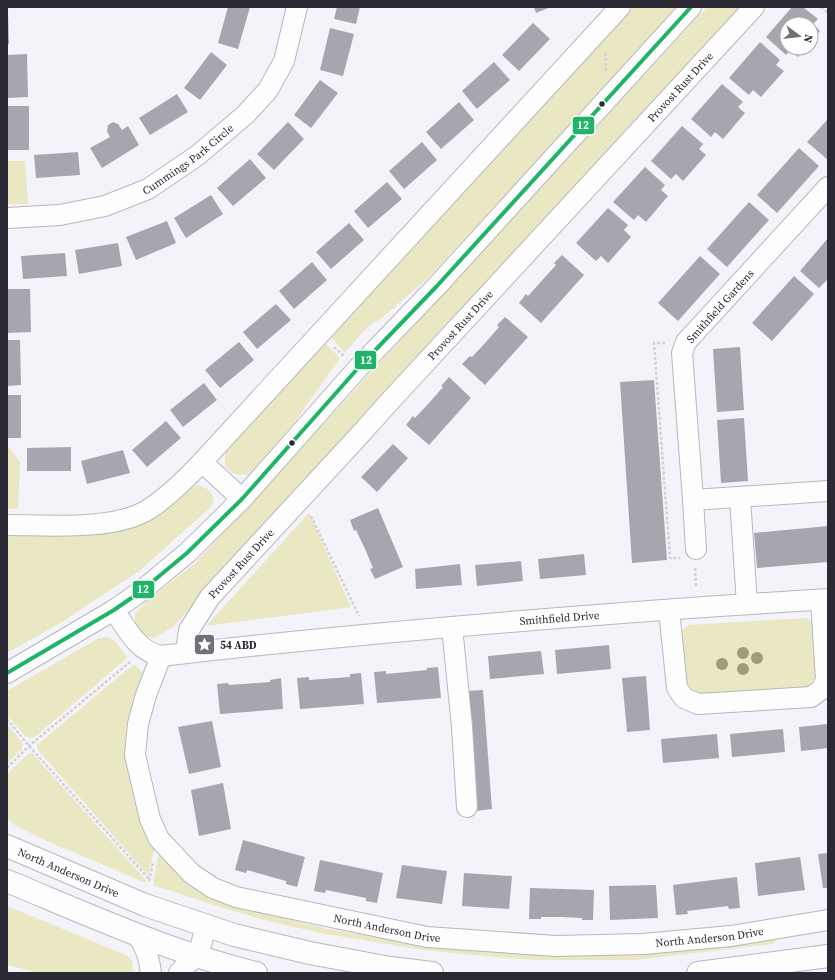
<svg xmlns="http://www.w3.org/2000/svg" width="835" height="980" font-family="'Source Serif 4',serif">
<rect width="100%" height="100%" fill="#f3f3f9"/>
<path fill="#e9e8c2" d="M633 7H676L603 90 428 278 377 322H374L362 333 349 348 344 352 331 337Z
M707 7H744L173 627 154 638 140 635 134 625 135 614 148 600 195 563 248 506Z
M7 161H25L28 204H7Z
M325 343 340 358 291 427 250 474C230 478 220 467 227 448Z
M7 447H9L20 462 18 509H7Z
M197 485C207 487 210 490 214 499L211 507 139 571 62 622 7 653V533L137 523 167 509 190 489Z
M309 513 351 607 206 626Z
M807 618 819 626 820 674 802 690 711 697 695 693 684 679 679 633 688 625Z
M108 637 116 642 127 658 35 737 29 738 24 735 7 715V691L99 638Z
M134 664 144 674 129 767 134 802 145 829 155 846 148 875 37 749V745Z
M7 724 23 743 22 749 7 764Z
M32 753 146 880V883L47 841 13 824 7 818V774L28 754Z
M160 855 179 874 198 891 226 903 327 929 424 945 783 936 772 944 635 960H536L483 956 424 950 326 934 268 921 220 907 153 885 158 856Z
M7 906 126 955 132 960 133 973H40L7 965Z"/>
<path fill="#a7a6ae" d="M228 7H250L238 49 218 43Z
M337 7H360L356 24 334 19Z
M534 7H551L536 13Z
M792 7H803L818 19 813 24 820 31 811 41V24H787V48H805L798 57 790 50 786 55 766 37Z
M7 11H8L9 44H7Z
M533 23 550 39 519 71 502 55Z
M330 28 354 34 343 76 320 70Z
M760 42 780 60 776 65 784 71 761 97 753 90 749 95 729 78Z
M211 52 227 65 200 100 184 88Z
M27 54 28 97 7 98V55Z
M494 62 510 80 477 109 462 91Z
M320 80 338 93 311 128 294 115Z
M722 84 743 102 738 107 745 113 723 139 715 132 711 137 691 119Z
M177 94 188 112 150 135 139 118Z
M459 102 474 120 441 149 426 132Z
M7 106H29V150H7Z
M828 119V160L807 142Z
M113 122 118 124 122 130 128 126 139 145 102 168 90 148 110 137 107 131 108 125Z
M288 122 304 139 274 170 257 154Z
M682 126 703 144 699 149 706 155 683 181 676 174 671 179 651 161Z
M422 142 437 160 404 189 389 171Z
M799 148 819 166 777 213 757 195Z
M78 152 80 175 36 178 34 155Z
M250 159 266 178 233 206 217 188Z
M645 167 665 185 661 190 668 196 646 222 638 215 634 220 613 202Z
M387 182 402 199 368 228 354 211Z
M211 195 223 214 186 238 174 218Z
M749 202 769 220 727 267 707 249Z
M608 208 628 225 624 230 631 237 608 263 601 256 596 261 576 243Z
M167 221 176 243 136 260 126 237Z
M349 223 364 240 331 269 316 252Z
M828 238V279L819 288 800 271Z
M118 243 122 266 79 274 75 250Z
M65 253 67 276 23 279 21 256Z
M562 255 584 275 541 323 519 303 526 294 528 296 556 265 554 263Z
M700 256 720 274 678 321 658 303Z
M312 262 327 280 294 309 279 291Z
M794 276 814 294 772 341 752 323Z
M7 289H30L31 332 7 333Z
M276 304 291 320 257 349 243 332Z
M505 317 528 337 485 385 462 364 470 356 472 357 486 342 499 327 497 325Z
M7 340H20L21 385 7 386Z
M239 342 254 360 220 388 205 370Z
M740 347 744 410 717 412 713 349Z
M449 377 471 398 429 445 406 425 413 416 415 418 429 403 443 387 441 386Z
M654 380 667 560 632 563 620 382Z
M204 383 217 400 183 427 170 410Z
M7 395H21V438H7Z
M744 418 748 481 721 483 717 420Z
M166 421 181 438 147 467 132 450Z
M393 444 408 458 377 492 361 477Z
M71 447V471H27V448Z
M123 450 130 473 87 484 81 461Z
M378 508 403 567 375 579 370 569 373 568 365 549 356 530 354 531 350 520Z
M828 526V562L757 568 754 533Z
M584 554 586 575 540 579 538 559Z
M521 561 523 581 477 586 475 565Z
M460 564 462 585 416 589 415 569Z
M609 645 611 669 557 674 555 650Z
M541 651 544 674 490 679 488 656Z
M438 667 441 698 377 703 374 672 386 671V674L427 670V668Z
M361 673 364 704 300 709 297 678 309 677V680L350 677V674Z
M646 676 650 730 627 732 622 678Z
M281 678 283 709 220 714 217 684 228 683 229 685 270 682V680Z
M483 690 492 809 476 811 467 691Z
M212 721 221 767 189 774 178 727Z
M828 724V748L801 751 799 727Z
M783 729 785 752 732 757 730 734Z
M717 734 719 758 663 763 661 739Z
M223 783 231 829 199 836 191 790Z
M243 840 305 857 297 887 286 884V881L247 870 246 873 235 870Z
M828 853V888H823L818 854Z
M800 857 805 890 758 896 755 863Z
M320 860 383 873 377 903 366 901V898L326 890 325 893 314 891Z
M402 865 447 871 442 904 396 898Z
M464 873 512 876 509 909 462 906Z
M737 877 740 908 729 909 728 906 687 911 688 914 676 915 673 885Z
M656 885 658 918 610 920 609 886Z
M530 888 594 890 593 920H582V918L561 917H541V919H529Z"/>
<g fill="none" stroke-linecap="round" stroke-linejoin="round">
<defs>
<g id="minor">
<path d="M828 187 686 342 682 353 693 500 828 491"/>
<path id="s1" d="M7 218 60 215 105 206 148 189 198 155 246 114 268 90 284 61 297 7"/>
<path d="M202 462 242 499"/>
<path d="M740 498 747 604"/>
<path d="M693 500 696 549"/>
<path d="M7 525C47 525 116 531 149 509 169 496 186 479 202 462L620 7"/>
<path id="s2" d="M114 610C127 629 137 651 161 656 342 635 523 620 704 607 745 604 787 602 828 599"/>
<path d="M669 610 677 688 684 698 698 704 811 697 822 689 826 679 821 600"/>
<path d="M452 627 462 727 467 807"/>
<path id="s3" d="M186 653 189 630 210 597 356 439 391 400 754 7"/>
<path id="s4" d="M161 656 146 695 138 724 135 755 150 819 159 839 192 874 213 888 236 897 427 937 556 946 643 944 731 936 828 920"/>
<path d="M7 673 114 610 140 592 187 553 242 499 359 367 436 287 691 7"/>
<path d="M137 935C146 947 149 958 151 973"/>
<path d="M179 973 187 964 198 956 206 926"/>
</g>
<g id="major">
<path id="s5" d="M7 846 145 905 234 935 310 953 390 968 432 973"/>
<path d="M7 881C89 915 170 952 256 973"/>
<path d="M698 973 828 956"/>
</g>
</defs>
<use href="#minor" stroke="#b8b7be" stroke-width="22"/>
<use href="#major" stroke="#b8b7be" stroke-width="24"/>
<path stroke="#d2d1d4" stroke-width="2.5" stroke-dasharray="3 2" stroke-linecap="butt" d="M821 7 828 13
M605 53 606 72
M665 343H654L670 558H680
M334 347 344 356
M311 516 359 616
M695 568 696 587
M7 719 29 746 150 880
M7 768 29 746 130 662
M149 881 153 862"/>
<use href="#minor" stroke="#fdfdfe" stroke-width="20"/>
<use href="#major" stroke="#fdfdfe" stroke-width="22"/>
<defs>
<path id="bus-1" d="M7 673 114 610 140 592 187 553 242 499 359 367 436 287 691 7"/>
</defs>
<use href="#bus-1" stroke="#fff" stroke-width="7"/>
<use href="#bus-1" stroke="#1fb469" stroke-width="4"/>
</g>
<g fill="#9e9d79">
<circle cx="743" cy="653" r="6"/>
<circle cx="757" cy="658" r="6"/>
<circle cx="722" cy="664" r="6"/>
<circle cx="743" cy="669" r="6"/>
</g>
<defs>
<symbol id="sight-square" viewBox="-11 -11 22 22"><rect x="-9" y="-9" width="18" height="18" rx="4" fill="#717079" stroke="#fff"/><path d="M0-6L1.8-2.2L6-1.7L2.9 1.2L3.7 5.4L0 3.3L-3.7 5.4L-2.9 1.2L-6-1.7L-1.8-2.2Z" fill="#fff"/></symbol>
</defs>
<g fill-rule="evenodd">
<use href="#sight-square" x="192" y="632" width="25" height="25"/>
</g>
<g fill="#2b2a34" stroke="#fff" stroke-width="1.5">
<circle cx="602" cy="104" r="3.5"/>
<circle cx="292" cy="443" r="3.5"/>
</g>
<g text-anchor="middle" stroke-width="4" stroke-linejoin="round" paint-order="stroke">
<g font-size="11" fill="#2b2a34" stroke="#fff">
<text dy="4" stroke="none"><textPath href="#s3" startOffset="756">Provost Rust Drive</textPath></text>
<text dy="4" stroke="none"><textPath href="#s1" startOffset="195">Cummings Park Circle</textPath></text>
<text transform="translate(720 306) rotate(-48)" y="4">Smithfield Gardens</text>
<text dy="4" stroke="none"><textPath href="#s3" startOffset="432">Provost Rust Drive</textPath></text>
<text dy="4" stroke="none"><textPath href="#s3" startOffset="108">Provost Rust Drive</textPath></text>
<text dy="4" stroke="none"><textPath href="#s2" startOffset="468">Smithfield Drive</textPath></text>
<text dy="4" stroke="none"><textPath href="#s5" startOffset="67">North Anderson Drive</textPath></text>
<text dy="4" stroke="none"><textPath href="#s4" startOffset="443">North Anderson Drive</textPath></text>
<text dy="4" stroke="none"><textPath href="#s4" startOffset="767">North Anderson Drive</textPath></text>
</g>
<g font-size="11" font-weight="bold" fill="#2b2a34" stroke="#fff" text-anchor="start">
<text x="220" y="649">54 ABD</text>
</g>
</g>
<g stroke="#fff" stroke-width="1.5">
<rect x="572" y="116" width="23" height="19" rx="4" fill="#1fb469"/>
<rect x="354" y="350" width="23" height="20" rx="4" fill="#1fb469"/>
<rect x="132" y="580" width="23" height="19" rx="4" fill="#1fb469"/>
</g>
<g font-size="11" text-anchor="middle" font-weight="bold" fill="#fff">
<text x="583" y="129">12</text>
<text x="366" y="364">12</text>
<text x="143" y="593">12</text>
</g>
<rect width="835" height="980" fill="none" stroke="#2b2a34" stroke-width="16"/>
<g transform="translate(799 36) rotate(105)"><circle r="19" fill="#ffffff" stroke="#aaaaae"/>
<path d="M0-3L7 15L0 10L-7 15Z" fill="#717079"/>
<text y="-6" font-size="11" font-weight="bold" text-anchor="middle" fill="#2b2a34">N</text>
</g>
</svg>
